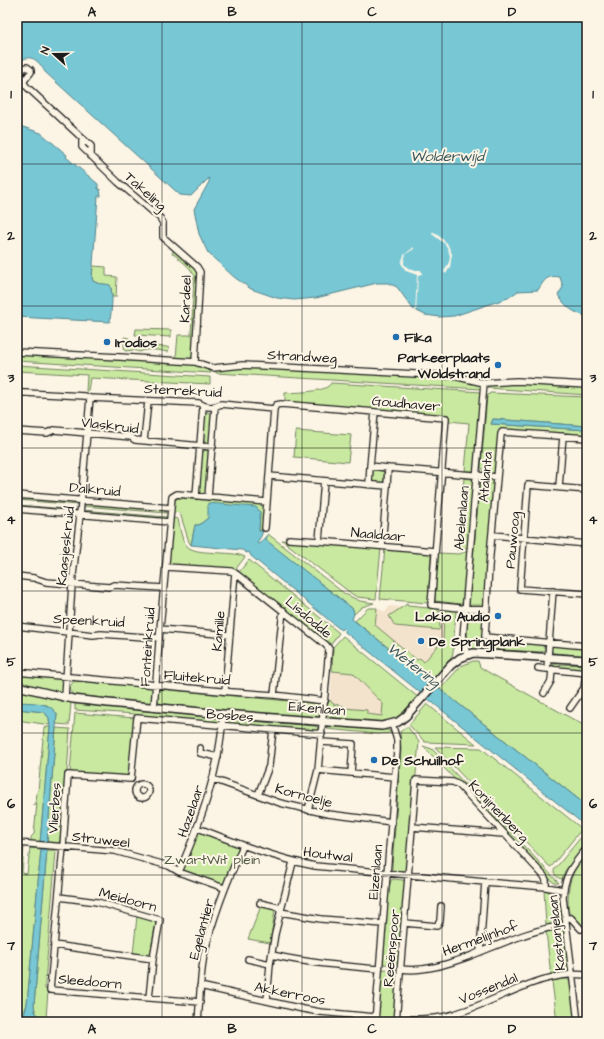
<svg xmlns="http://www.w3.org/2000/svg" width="604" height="1039" font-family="'Architects Daughter',sans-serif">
<rect width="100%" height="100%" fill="#fcf5e5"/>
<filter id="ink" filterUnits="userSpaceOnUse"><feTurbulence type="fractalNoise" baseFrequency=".025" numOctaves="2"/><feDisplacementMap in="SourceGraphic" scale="8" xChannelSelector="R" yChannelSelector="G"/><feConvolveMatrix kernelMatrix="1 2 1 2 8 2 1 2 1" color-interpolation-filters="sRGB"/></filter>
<g filter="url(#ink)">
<path fill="#f4e3cc" d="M390 606 447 611 449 643 433 672 373 625 376 608 385 612Z
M332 671 353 673 383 704 382 716 366 714V710L344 708V706L333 704 330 700Z"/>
<path fill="#c9e9a1" stroke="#72825e" d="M174 249 193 263 198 273 193 355 192 358 190 359 176 358 178 335H191L194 276C192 268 181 261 175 255L172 254Z
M93 266 106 267V276L117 277 116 297H112L111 287C106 283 99 285 93 281L92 278Z
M136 329 171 330V337L135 335Z
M124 337 129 338 130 343 133 345 167 347 169 348 168 352C157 350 150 348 139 352L134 350 125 351 124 346Z
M17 354 198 365 211 370V373L17 361Z
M17 365 210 377V384L90 378 88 391H86L87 375 17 371Z
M246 367 400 376 453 378 481 384V389L216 373V370Z
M331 383 482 392 474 471H465L469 423 449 421V416L285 403V393C296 392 326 393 331 383Z
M518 383 587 387V395L488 388 490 385Z
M490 393 587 397V426L493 419 491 424 587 430V436L501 430 497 472 495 474 484 473 481 467 487 396Z
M207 412 212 413 211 443H206L203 439 205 415Z
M296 431 351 435 348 462 294 457Z
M205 450 209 451 206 494 204 495 200 494 199 491 202 453Z
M375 470 382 471 384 472V483L372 482 373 472Z
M464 478 472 479 474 482 469 547 457 550Z
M482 479 494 480 485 604 483 606H472L469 603 480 483Z
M17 496 77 501 79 505 17 500Z
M177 498 264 504 263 531H259L260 512 208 518 199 525H195L191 545 189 542 180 513 173 512 175 501Z
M84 503 165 510 166 513 83 506Z
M17 505 78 510 77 512 17 507Z
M82 510 166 517 165 519 162 520 86 513Z
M172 518 178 519C180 527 181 540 187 546 195 556 232 550 245 557L235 570 168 564Z
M268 534 345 594 360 601 374 603 362 607 354 614 353 609 265 540Z
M282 540 381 548 376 599 357 597 352 594Z
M385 548 431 553 428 603 380 599Z
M468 551 464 603 461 604 435 601 438 553 459 554Z
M249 560 339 633 330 646 239 572Z
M407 604 408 606 439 609 440 628 439 630 395 626 389 616Z
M368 608H377L375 625 417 660 420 658 424 662 442 641H443L444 613 441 614V609L456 610 453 653 451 658 431 682 355 621Z
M472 612 485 614 483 637 476 650H475C464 642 467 625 469 614Z
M343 636 419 698C413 704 408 711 401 715 382 728 355 720 334 718L328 716C326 711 326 705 330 700L333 704 344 706V708L367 710V714L382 716 383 704 353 673 332 671 333 647Z
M487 641 541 645 545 648 544 651 541 652 482 649Z
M553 646 587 649V656L554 653 551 651 552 647Z
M473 661H478L480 667 488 672 587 727V806L440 689 461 666Z
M550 664 587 665V670L551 667Z
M17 675 59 679 64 682 63 691 61 693 17 684Z
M74 681 150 687 153 690 152 701C143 708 92 698 77 696 71 694 70 692 70 686Z
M159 689 321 704V715L318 718 247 713 161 705 158 702Z
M17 690 71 703 69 725 56 724 57 714 47 705 17 702Z
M75 703 220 718 219 724 140 719 135 714 75 710Z
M427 704 476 744 425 742 409 725Z
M17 709 44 712 49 718 50 725 17 720Z
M75 713 135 718 130 772 128 776 122 777 70 772Z
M225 719 315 726 318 728V731L225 725Z
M332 725 388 730 391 733 378 734 327 729Z
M407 726 419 742 407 870 404 872H394L392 870V866L401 750 400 732Z
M45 727H50L40 843 32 842 31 840V837L34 834 37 803 34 805V804L36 802 37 792 38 791 44 728Z
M56 728 70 729 67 773H65L60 841 58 843H47Z
M423 746 432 749 559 883H554Z
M435 747 481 748 581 828V830L551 867 549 866Z
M198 828 243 846 224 888 179 872Z
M586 831 587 832V843L565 871 562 879C557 878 554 875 554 870Z
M24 848 22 873 27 874 30 848 41 849 27 1004 23 1015 17 1016V856Z
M47 850H55L56 852 45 983V989L48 991 46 1018C38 1018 35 1013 34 1005Z
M587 853V932L568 911C568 883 569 875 587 853Z
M394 879 403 880 406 883 399 965 383 964 389 887 391 880Z
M544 890C563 895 560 907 563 923L546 926Z
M261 906 275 910 270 943 248 939Z
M137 916 156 922 150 954 148 957 133 955Z
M559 928 563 930 565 935 569 972 551 976 546 931Z
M382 969 399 970 394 1022H378Z
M563 979H567L570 982 575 1019 572 1022H557L552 981Z"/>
<path fill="#78c7d5" stroke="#53838b" d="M17 17H587V316C573 313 566 307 558 295L563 287 560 277C547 275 545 279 538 290L518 291 508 298 454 316 440 317 425 315 413 309 397 287 388 283H377L316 298 294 300 277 298 251 289 234 277 208 253 199 234 194 209 209 182V178L191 196 180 195 45 72C38 59 29 52 17 64Z
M17 124 20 126 41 133 67 155 66 157 98 184V189H100L101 196H98L92 278 93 281C99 285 104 283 110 285 114 296 111 310 110 322L17 317Z
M493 419 587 426V430L491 424Z
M208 503 256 507 260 512 259 531H263L261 536 257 543 259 544 268 534 266 540 353 609 354 614 352 619 587 806V827L345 632V630L343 628 341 630 251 556 249 552 247 553 242 550 191 545 195 525H199L208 518Z
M17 702C31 703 49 701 57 714L47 843H40L50 727 49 718 44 712 17 709Z
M41 849 47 850 34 1005 35 1012 41 1018 90 1022H17V1016L24 1015 27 1004Z"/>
<path fill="#fcf5e5" d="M434 232 447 243 452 254 450 267 446 274 444 272 449 262 450 256 448 249 445 244 432 234V233Z
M414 247V249L406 254 404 261V264L408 268 415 270H421L422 274 418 275 416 313 415 312 417 275 406 271 401 263 404 255Z"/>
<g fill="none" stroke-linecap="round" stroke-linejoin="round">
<path stroke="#3c585d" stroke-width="1" stroke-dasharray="5 4" stroke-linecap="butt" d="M17 25 25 17"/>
<defs>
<path id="minor" d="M23 82 31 72V70L27 67 23 68C19 75 22 80 26 86L82 138V147L118 182 160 218 163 223V237L197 267 200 272 195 362
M82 138 91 146V156
M17 352 120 357 195 362 213 368 243 365 454 376 484 383 517 381 587 385
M17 392 23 393
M25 393 85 396 90 398 199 403C206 408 214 408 221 404L274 409
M17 431 47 433 54 430 131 437 135 440 213 447
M587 438 502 432 501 434 489 566 485 637 587 646
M144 441 148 401
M370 466 375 412
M388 468 497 477
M269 476 387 486 388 468 370 466 369 485
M324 481 319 541 435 551
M559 487 563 436
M587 490 528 485 520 589 587 594
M17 495 171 508
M196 496 203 406
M208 497 215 407
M267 502 274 409 276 405 281 404 446 418 431 605 460 608 487 609
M17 509 169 522
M493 535 587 544
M289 539 319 541
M382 546 387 486
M166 567 231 571 235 573 326 645 329 649 318 770 308 810
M17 576 34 578 46 582 109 587 114 585 163 588
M553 591 547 669 587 673
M17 626 93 635 101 634 159 638
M160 629 230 635
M467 655 463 637 484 383
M538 668 547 669
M17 672 232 692 274 695 325 701
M225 691 235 573
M544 693 551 681 552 669
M274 695 283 610
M65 697 72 584 80 515 90 398
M154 708 160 629 172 497 177 494 267 502 265 528
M570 708 584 688 586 673
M321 742 353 744 351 773
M200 748V753L218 757
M318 770 395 777
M213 779 280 803 328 814 392 822
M135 791a7 7 0 1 1 14 0a7 7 0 1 1-14 0Z
M258 795 269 766 273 730
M412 827 504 834
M198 828C236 843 275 858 315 866L485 882 546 887 563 890
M17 843 115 851 169 866 179 872 224 888
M179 872C201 821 220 770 223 714
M59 897 97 902 160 920 153 959 149 998
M260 903 281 908
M280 912 321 919 383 924
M565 918H571L581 929
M405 923 437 926 440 921 441 906
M54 945 153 959
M480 952 485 882
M272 955C307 963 343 966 379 969
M248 959 270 964
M401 969C425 972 448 964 470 956 501 944 532 929 566 925
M200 986 303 1009 320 1012 375 1017
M267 1001 270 964 275 934 293 862
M200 1002 50 990 63 847 68 775 131 779 137 718 322 734
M396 1019C416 1019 435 1020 454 1014 498 1002 540 970 587 975
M198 1022C200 1000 200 977 204 955 213 917 227 881 243 846
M375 1022 397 750V740L392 724
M396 1022 416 780 453 782 459 785 544 876 546 880V887
M578 1022 563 898C564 875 573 865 587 848"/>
<path id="tertiary" d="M17 686 73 699 108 703 223 714 382 726 398 722 406 716 451 665 460 658 473 653 587 660"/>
</defs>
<use href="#minor" stroke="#1c1c1c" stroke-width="8"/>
<use href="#tertiary" stroke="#1c1c1c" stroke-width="10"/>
<use href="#minor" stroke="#fcf5e5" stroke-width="5.5"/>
<use href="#tertiary" stroke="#fcf5e5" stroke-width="7"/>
</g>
</g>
<path fill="none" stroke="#1c1c1c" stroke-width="1" stroke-opacity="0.55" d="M162 17V1022M302 17V1022M442 17V1022M17 164H587M17 306H587M17 448H587M17 591H587M17 733H587M17 875H587"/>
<g fill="#1f6fb2" stroke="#fcf5e5" stroke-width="1.5">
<circle cx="396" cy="337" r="4"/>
<circle cx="107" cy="342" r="4"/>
<circle cx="498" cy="365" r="4"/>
<circle cx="498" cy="616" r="4"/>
<circle cx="421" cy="641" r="4"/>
<circle cx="374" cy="760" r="4"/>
</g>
<g text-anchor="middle" stroke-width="4" stroke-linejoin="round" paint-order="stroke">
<g font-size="14" fill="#1c1c1c" stroke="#fcf5e5">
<text transform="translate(146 191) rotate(42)" y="5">Takeling</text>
<text transform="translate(185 299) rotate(-88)" y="5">Kardeel</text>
<text transform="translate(302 356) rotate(3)" y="5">Strandweg</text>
<text transform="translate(183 390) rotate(3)" y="5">Sterrekruid</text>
<text transform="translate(406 403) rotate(5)" y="5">Goudhaver</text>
<text transform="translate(110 425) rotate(7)" y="5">Vlaskruid</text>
<text transform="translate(485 477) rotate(-85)" y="5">Atalanta</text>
<text transform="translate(95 489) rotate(5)" y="5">Dalkruid</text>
<text transform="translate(461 518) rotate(-85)" y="5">Abelenlaan</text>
<text transform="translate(378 534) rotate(5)" y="5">Naaldaar</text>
<text transform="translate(512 540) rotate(-85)" y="5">Pauwoog</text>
<text transform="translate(65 546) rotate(-84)" y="5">Kaasjeskruid</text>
<text transform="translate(309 617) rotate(40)" y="5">Lisdodde</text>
<text transform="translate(89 620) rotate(3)" y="5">Speenkruid</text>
<text transform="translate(218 631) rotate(-85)" y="5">Kamille</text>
<text transform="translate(147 647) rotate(-86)" y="5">Fonteinkruid</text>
<text transform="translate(197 677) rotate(5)" y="5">Fluitekruid</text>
<text transform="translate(317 708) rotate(5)" y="5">Eikenlaan</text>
<text transform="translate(230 715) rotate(4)" y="5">Bosbes</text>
<text transform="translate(304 795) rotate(15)" y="5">Kornoelje</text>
<text transform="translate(54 808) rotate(-86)" y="5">Vlierbes</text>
<text transform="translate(190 811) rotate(-71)" y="5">Hazelaar</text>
<text transform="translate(499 811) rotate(46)" y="5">Konijnenberg</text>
<text transform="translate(101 839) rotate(7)" y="5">Struweel</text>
<text transform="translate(328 854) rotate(7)" y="5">Houtwal</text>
<text transform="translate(375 872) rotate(-85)" y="5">Elzenlaan</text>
<text transform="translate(128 899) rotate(15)" y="5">Meidoorn</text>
<text transform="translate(201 929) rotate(-75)" y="5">Egelantier</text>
<text transform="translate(556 933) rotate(-96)" y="5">Kastanjelaan</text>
<text transform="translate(480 938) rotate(-20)" y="5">Hermelijnhof</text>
<text transform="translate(391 948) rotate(-85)" y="5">Reeënspoor</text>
<text transform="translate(90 981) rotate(5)" y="5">Sleedoorn</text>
<text transform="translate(488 988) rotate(-22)" y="5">Vossendal</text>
<text transform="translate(290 993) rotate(11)" y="5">Akkerroos</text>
</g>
<g font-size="14" font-weight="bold" fill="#1c1c1c" stroke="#fcf5e5" text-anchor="start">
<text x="404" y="342">Fika</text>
<text x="115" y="347">Irodios</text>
<text x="490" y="362" text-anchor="end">Parkeerplaats<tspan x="490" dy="16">Woldstrand</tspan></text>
<text x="490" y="621" text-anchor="end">Lokio Audio</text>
<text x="429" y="646">De Springplank</text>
<text x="382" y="765">De Schuilhof</text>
</g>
<g font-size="14" fill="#505a44" stroke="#fcf5e5">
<text x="212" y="864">ZwartWit plein</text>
</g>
<g font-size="15" font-style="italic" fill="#3c585d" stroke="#fcf5e5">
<text x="447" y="161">Wolderwijd</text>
<text transform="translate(414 665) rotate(38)" y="5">Wetering</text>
</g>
</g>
<rect width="604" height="1039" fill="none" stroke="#fcf5e5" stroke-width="44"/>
<g transform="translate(54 54) rotate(291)" stroke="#fcf5e5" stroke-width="3" paint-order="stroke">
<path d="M0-3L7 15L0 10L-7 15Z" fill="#1c1c1c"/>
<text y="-6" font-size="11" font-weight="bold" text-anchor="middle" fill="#1c1c1c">N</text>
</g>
<rect x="22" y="22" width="560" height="995" fill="none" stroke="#1c1c1c" stroke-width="1.5"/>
<g font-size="13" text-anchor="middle" font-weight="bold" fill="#1c1c1c">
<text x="92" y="16">A</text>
<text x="232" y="16">B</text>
<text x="372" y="16">C</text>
<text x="512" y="16">D</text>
<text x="11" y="98">1</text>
<text x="593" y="98">1</text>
<text x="11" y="240">2</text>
<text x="593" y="240">2</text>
<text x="11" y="382">3</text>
<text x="593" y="382">3</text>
<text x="11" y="524">4</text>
<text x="593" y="524">4</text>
<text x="11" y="666">5</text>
<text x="593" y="666">5</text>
<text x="11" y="808">6</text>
<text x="593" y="808">6</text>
<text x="11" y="950">7</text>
<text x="593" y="950">7</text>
<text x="92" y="1033">A</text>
<text x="232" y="1033">B</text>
<text x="372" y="1033">C</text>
<text x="512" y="1033">D</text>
</g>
</svg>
